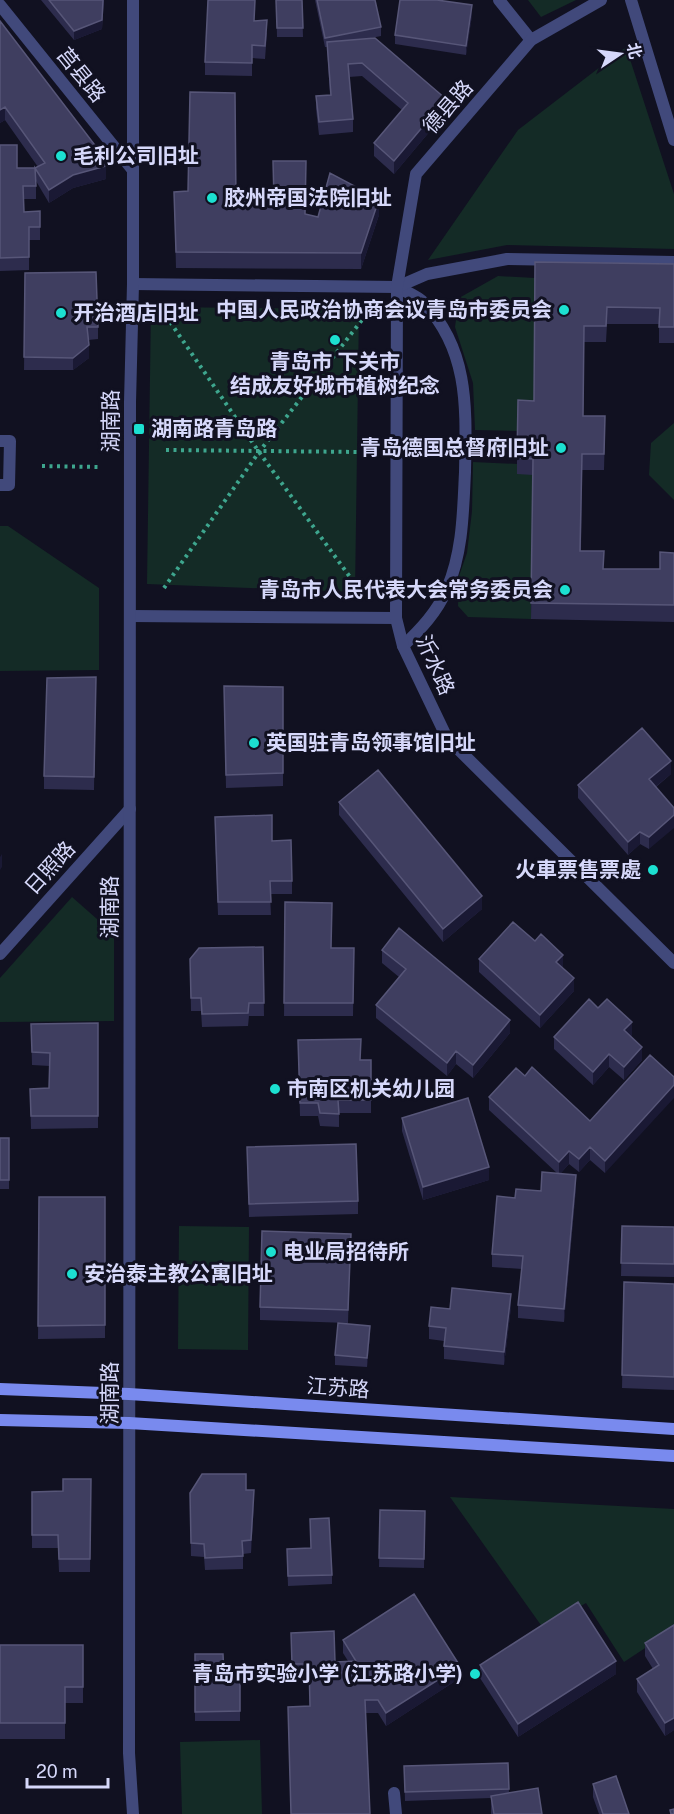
<svg xmlns="http://www.w3.org/2000/svg" width="674" height="1814" font-family="'Public Sans','Noto Sans SC',sans-serif">
<rect width="100%" height="100%" fill="#111121"/>
<path fill="#142b26" d="M528 0H576L541 17Z
M626 47 674 194V249L507 245 428 260 518 130Z
M498 276 535 278 534 417 518 431 475 430 473 383 455 327 459 298Z
M151 307 359 309 355 592 147 584Z
M674 423V500L649 475 651 443Z
M473 462 518 464 533 475 531 619 468 617 458 606 459 576 467 553 472 511Z
M0 526H8L99 588V670L0 671Z
M72 897 114 934V1021L0 1022V978Z
M179 1226 249 1227 248 1350 178 1349Z
M450 1497 674 1509V1629L624 1662 586 1603 543 1628Z
M260 1740 262 1814H182L180 1742Z"/>
<g fill="none" stroke-linecap="round" stroke-linejoin="round">
<path stroke="#3ea68e" stroke-width="4" stroke-dasharray="3 4.5" stroke-linecap="butt" d="M166 316 259 452 358 588
M166 450 360 452
M42 466 101 467
M164 588 259 452 362 320"/>
<path stroke="#41497b" stroke-width="12" d="M397 287C406 292 418 296 424 303 470 351 466 411 465 472 463 512 463 551 447 589 437 612 421 629 403 646"/>
<path stroke="#41497b" stroke-width="12" d="M499 0 531 40
M631 0 674 140
M0 5 132 169
M133 284 397 287 427 274 507 259 674 262
M131 616 396 618
M0 954 130 809
M394 1793 396 1814"/>
<path stroke="#41497b" stroke-width="12" d="M133 0V284L130 402 129 1753 133 1814
M601 0 531 40 416 174 397 287 396 618 403 646 447 738 674 963
M0 441H10L9 485H0"/>
<path stroke="#798aee" stroke-width="12" d="M0 1389 129 1394 674 1429
M0 1420 129 1423 674 1456"/>
</g>
<path fill="#2d2c4d" d="M41 0H104L102 29 74 40Z
M276 0H302L303 37H277Z
M315 0H375L381 27V36L366 39 446 112 394 174 374 156V143L402 110 362 76 349 77 353 119V132L319 135 316 109V96L330 95 327 47H325Z
M472 15 466 55 395 44V35Z
M0 21 106 179 73 188 49 203 36 181V199H24V212L40 211V240H29V270L0 271V145L17 168H35L38 167 5 120 0 123Z
M255 21 267 33 265 59 252 58V76L205 75V62Z
M174 192 306 214 318 217 379 215 361 269 176 268Z
M535 262 674 264V343H659V324H607L606 342H584L583 416 605 432 604 470H582L581 551 604 569H660L674 553V622L531 619 533 475 517 474V458L534 401Z
M25 273 98 327V339L88 340 89 358 73 370H24Z
M96 677 94 790 44 789V776Z
M224 686 283 687V786L226 788Z
M671 774 656 787 649 849 640 844 628 855 578 798V785Z
M339 802 482 909 443 942 339 815Z
M215 830 272 841 292 881V894H270L271 915H218Z
M285 902 331 948H354L353 1016H284Z
M263 947 264 1016H249L248 1026 202 1027 201 1011H191L190 959Z
M382 950 510 1033 473 1078 456 1064 447 1076 376 1018V1005L399 977 382 963Z
M479 959 563 968 574 991 540 1028 479 972Z
M598 1008 632 1035 630 1036 642 1060 624 1080 609 1067 593 1085 554 1049V1037Z
M98 1023V1128L31 1129 30 1089 49 1088 50 1066 32 1065 31 1024Z
M298 1040 360 1060H371V1113H339V1127L320 1126 318 1116H300Z
M650 1055 605 1173 590 1160 579 1172 569 1164 560 1174 576 1188 564 1322 518 1318V1305L522 1269 492 1267V1254L515 1198 541 1191 558 1174 489 1110V1097L525 1076 590 1121Z
M402 1118 489 1180 423 1200 402 1131Z
M0 1138H9V1189H0Z
M247 1160 358 1201V1214L249 1217Z
M39 1197H105V1338L38 1339Z
M622 1226 674 1227V1277L621 1276Z
M351 1234 348 1323 260 1320V1307Z
M624 1282 674 1284V1390L622 1388Z
M511 1307 504 1365 444 1359V1341L429 1339V1326L450 1309Z
M370 1335 367 1367 335 1365V1355Z
M91 1479 90 1572H59L58 1548H32V1492L63 1491Z
M246 1490 254 1503 251 1553 243 1554V1569L205 1570 204 1557 191 1556 190 1493Z
M380 1510 425 1511 424 1568 379 1567Z
M310 1519 332 1575V1584L288 1586 287 1558 311 1548Z
M674 1625V1730L665 1736 637 1692V1679L653 1669 645 1656V1643Z
M291 1633 335 1662 348 1661 343 1653V1640L460 1678 386 1726 378 1713H366L370 1814H291L288 1707 310 1706 309 1677H292Z
M0 1645H83V1703H65V1739H0Z
M195 1654 224 1676 240 1677V1721H195Z
M480 1665 616 1674 518 1737 480 1678Z
M508 1763 509 1793 542 1814H491V1798L405 1801 404 1766Z
M593 1784 629 1814H599L593 1797Z"/>
<path fill="#1a1934" d="M103 0 102 29 74 40V31Z
M472 5V15L466 55V46Z
M446 99V112L394 174V161Z
M5 107V120L0 123V110Z
M106 166V179L73 188 49 203V190L73 175Z
M379 199V215L361 269V253Z
M89 345V358L73 370V358Z
M671 761V774L649 792V779Z
M674 815V828L649 849V837Z
M640 832V844L628 855V842Z
M2 854V867L0 870V857Z
M482 896V909L443 942V929Z
M563 955V968L556 962Z
M574 978V991L540 1028V1015Z
M510 1020V1033L473 1078V1065Z
M632 1022V1035L624 1043V1030Z
M642 1047V1060L624 1080V1067Z
M456 1051V1064L447 1076V1063Z
M609 1054V1067L593 1085V1072Z
M674 1085V1098L605 1173V1161Z
M590 1147V1160L579 1172V1159Z
M569 1151V1164L559 1175V1162Z
M489 1167V1180L423 1200V1187Z
M576 1175V1188L564 1322V1309Z
M511 1294V1307L504 1365V1352Z
M370 1326V1335L367 1367V1358Z
M254 1490V1503L251 1553V1540Z
M616 1661V1674L518 1737V1724Z
M460 1666V1678L386 1726V1713Z
M674 1718V1730L665 1736V1723Z"/>
<path fill="#3f3e60" stroke="#575678" stroke-width="1.5" d="M49 0H103L102 20 74 31Z
M208 0H255L254 21 267 20 265 46 252 45V63L205 62Z
M276 0H302L303 28H277Z
M317 0H375L381 27 325 38Z
M400 0H437L472 5 466 46 395 35Z
M0 21 104 157 106 166 73 175 49 190 35 168 36 186H23L24 212 40 211V227H29V257L0 258V145H17V168H35L45 163 5 107 0 110Z
M375 38 446 99 394 161 374 143 408 103 362 63 348 64 353 119 319 122 316 96 331 95 327 42Z
M190 92 235 93 236 201 274 199 273 161H306L305 214 318 217 330 173 379 199 361 253 176 252 174 192 188 191Z
M535 262 674 264V327H659L660 308 607 307 606 326H584L583 416H605L604 454H582L580 551H604L603 569H660V552L674 553V605L531 603 533 459 517 458 518 400 534 401Z
M96 272 98 327H87L89 345 73 358 24 357 25 273Z
M96 677 94 777 44 776 47 678Z
M224 686 283 687V773L226 775Z
M642 728 671 761 649 779 674 808V815L649 837 640 832 628 842 578 785Z
M378 770 482 896 443 929 339 802Z
M272 815V841L291 840 292 881H270L271 902H218L215 817Z
M285 902 332 903 331 948H354L353 1003H284Z
M513 922 535 941 541 934 563 955 556 962 574 978 540 1015 479 959Z
M399 928 510 1020 473 1065 456 1051 447 1063 376 1005 406 969 382 950Z
M263 947 264 1003H249L248 1013 202 1014 201 998H191L190 959 199 948Z
M589 999 598 1008 607 999 632 1022 624 1030 642 1047 624 1067 609 1054 593 1072 554 1037Z
M98 1023V1116H31L30 1089 49 1088 50 1053 32 1052 31 1024Z
M361 1039 360 1060H371V1100H338L339 1114 320 1113 318 1103H300L298 1040Z
M650 1055 674 1077V1085L605 1161 590 1147 579 1159 569 1151 559 1162 489 1097 516 1068 525 1076 532 1067 590 1121Z
M468 1098 489 1167 423 1187 402 1118Z
M0 1138H9V1180H0Z
M356 1144 358 1201 249 1204 247 1147Z
M542 1172 576 1175 564 1309 518 1305 523 1256 492 1254 497 1196 515 1198 516 1189 541 1191Z
M39 1197H105V1325L38 1326Z
M622 1226 674 1227V1264L621 1263Z
M262 1231 351 1234 348 1310 260 1307Z
M624 1282 674 1284V1377L622 1375Z
M452 1288 511 1294 504 1352 444 1346 446 1328 429 1326 431 1307 450 1309Z
M338 1323 370 1326 367 1358 335 1355Z
M202 1474H246V1490H254L251 1540 242 1541 243 1556 205 1558 204 1544 191 1543 190 1493Z
M63 1479H91L90 1559H59L58 1535H32V1492L63 1491Z
M380 1510 425 1511 424 1559 379 1558Z
M329 1518 332 1575 288 1576 287 1549 311 1548 310 1519Z
M414 1594 460 1666 386 1713 378 1700H365L370 1814H291L288 1707 310 1706 309 1664H292L291 1633 334 1631 335 1662 356 1661 343 1640Z
M578 1602 616 1661 518 1724 480 1665Z
M674 1625V1718L665 1723 637 1679 659 1665 645 1643Z
M0 1645H83V1687H65V1723H0Z
M195 1654H223L224 1676 240 1677V1711L195 1712Z
M508 1763 509 1789 405 1792 404 1766Z
M616 1776 629 1814H603L593 1784Z
M538 1788 542 1814H494L491 1796Z
M674 1809V1814H671L670 1810Z"/>
<g fill="#1ce0d1" stroke="#111121" stroke-width="2">
<circle cx="61" cy="156" r="6"/>
<circle cx="212" cy="198" r="6"/>
<circle cx="564" cy="310" r="6"/>
<circle cx="61" cy="313" r="6"/>
<circle cx="335" cy="340" r="6"/>
<rect x="133" y="423" width="12" height="12" rx="3"/>
<circle cx="561" cy="448" r="6"/>
<circle cx="565" cy="590" r="6"/>
<circle cx="254" cy="743" r="6"/>
<circle cx="653" cy="870" r="6"/>
<circle cx="275" cy="1089" r="6"/>
<circle cx="271" cy="1252" r="6"/>
<circle cx="72" cy="1274" r="6"/>
<circle cx="475" cy="1674" r="6"/>
</g>
<g text-anchor="middle" stroke-width="6" stroke-linejoin="round" paint-order="stroke">
<g font-size="21" fill="#d6d8fa" stroke="#111121">
<text transform="translate(81 75) rotate(51)" y="7">莒县路</text>
<text transform="translate(448 107) rotate(-49)" y="7">德县路</text>
<text transform="translate(111 421) rotate(-90)" y="7">湖南路</text>
<text transform="translate(435 665) rotate(66)" y="7">沂水路</text>
<text transform="translate(50 868) rotate(-48)" y="7">日照路</text>
<text transform="translate(110 907) rotate(-90)" y="7">湖南路</text>
<text transform="translate(338 1388) rotate(4)" y="7">江苏路</text>
<text transform="translate(110 1393) rotate(-90)" y="7">湖南路</text>
</g>
<g font-size="21" font-weight="bold" fill="#d6d8fa" stroke="#111121" text-anchor="start">
<text x="73" y="163">毛利公司旧址</text>
<text x="224" y="205">胶州帝国法院旧址</text>
<text x="552" y="317" text-anchor="end">中国人民政治协商会议青岛市委员会</text>
<text x="73" y="320">开治酒店旧址</text>
<text x="335" y="369" text-anchor="middle">青岛市 下关市<tspan x="335" dy="24">结成友好城市植树纪念</tspan></text>
<text x="151" y="436">湖南路青岛路</text>
<text x="549" y="455" text-anchor="end">青岛德国总督府旧址</text>
<text x="553" y="597" text-anchor="end">青岛市人民代表大会常务委员会</text>
<text x="266" y="750">英国驻青岛领事馆旧址</text>
<text x="641" y="877" text-anchor="end">火車票售票處</text>
<text x="287" y="1096">市南区机关幼儿园</text>
<text x="283" y="1259">电业局招待所</text>
<text x="84" y="1281">安治泰主教公寓旧址</text>
<text x="463" y="1681" text-anchor="end">青岛市实验小学 (江苏路小学)</text>
</g>
</g>
<g transform="translate(620 54) rotate(77)" stroke="#111121" stroke-width="4.5" paint-order="stroke">
<path d="M0-4.5L10 22L0 15L-10 22Z" fill="#d6d8fa"/>
<text y="-9" font-size="16" font-weight="bold" text-anchor="middle" fill="#d6d8fa">北</text>
</g>
<path d="M27 1778v9h81v-9" fill="none" stroke="#d6d8fa" stroke-width="3"/>
<text x="36" y="1778" font-size="18" fill="#d6d8fa" stroke="#111121" stroke-width="4.5" paint-order="stroke">20 m</text>
</svg>
